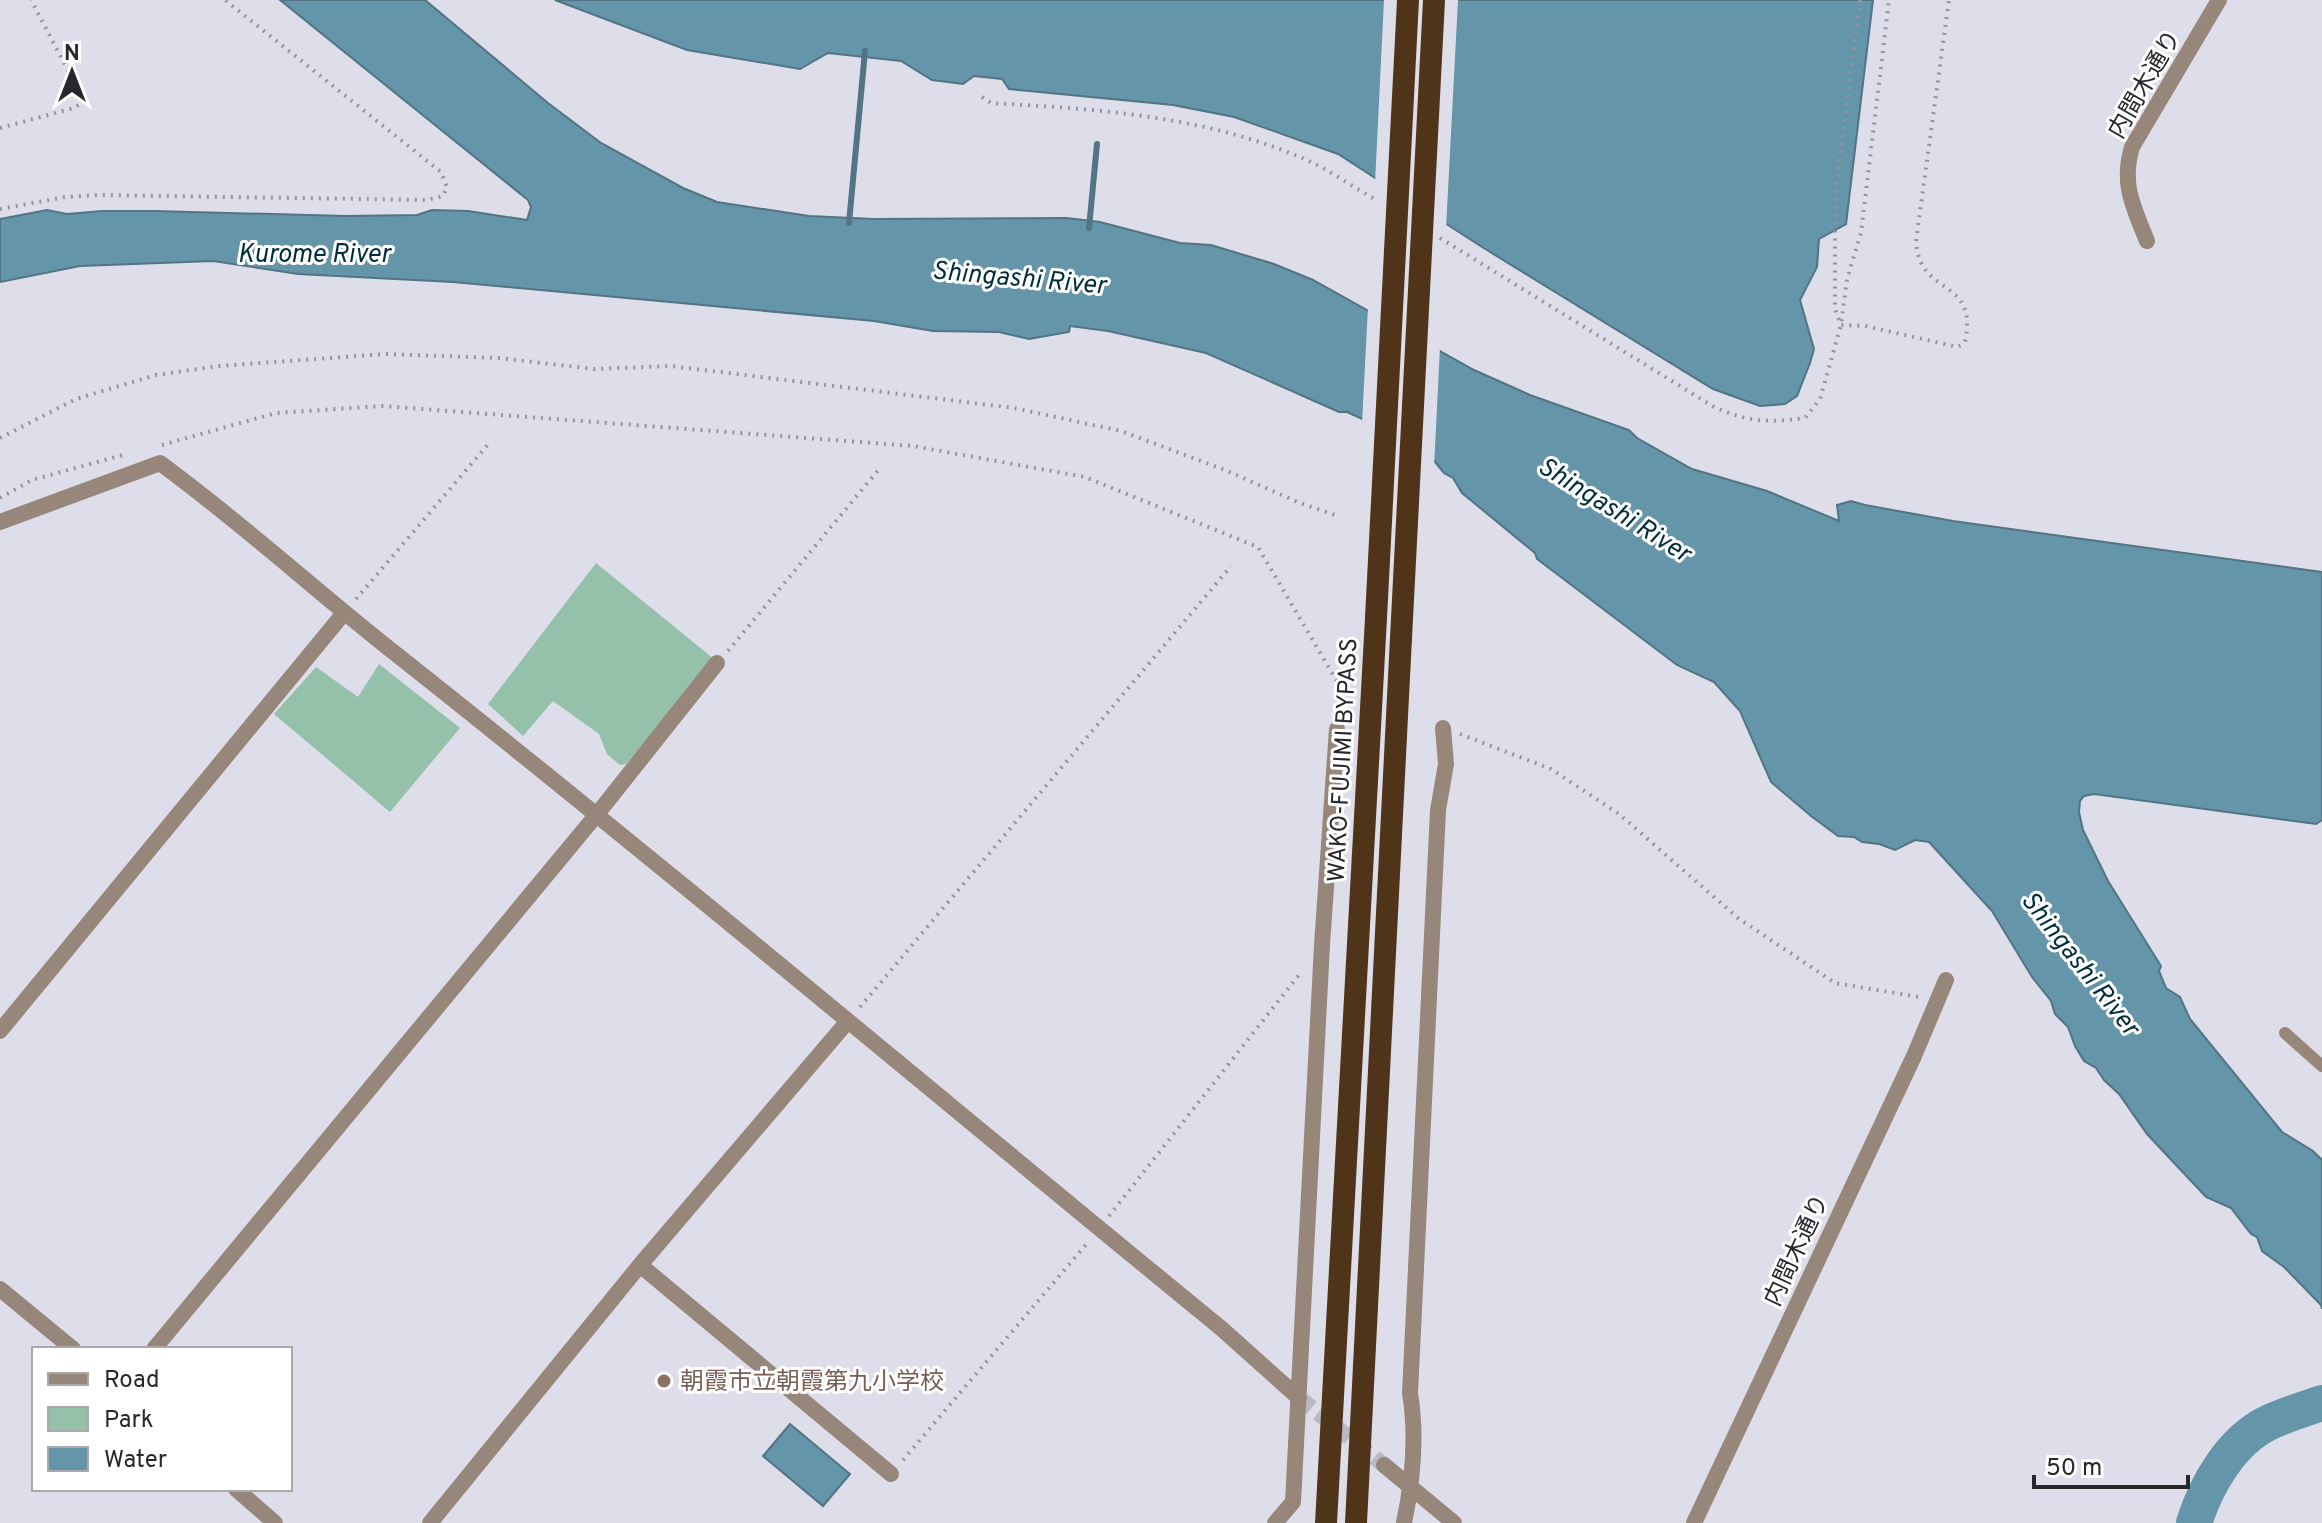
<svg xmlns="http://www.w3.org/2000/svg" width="2322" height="1523" font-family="Overpass,'Noto Sans JP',sans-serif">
<rect width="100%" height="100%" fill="#dedeea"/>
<path fill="#95c0a9" d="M596 563 714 659 626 764 620 765 607 754 599 734 553 701 523 736 488 704Z
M379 664 460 728 390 812 274 714 316 667 358 697Z"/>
<path fill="#6495a8" stroke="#527483" stroke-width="2" d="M280 0H425L548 103 601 143 683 188 717 202 809 216 874 219 1067 218 1100 222 1180 243 1211 245 1274 264 1313 280 1474 370 1530 395 1629 430 1637 438 1692 469 1767 491 1839 521 1837 505 1851 501 1865 505 1953 521 2322 572V820L2316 824 2094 794 2084 796 2080 801 2079 812 2083 830 2108 881 2161 966 2159 971 2166 988 2180 997 2190 1019 2282 1132 2313 1151 2322 1160V1309L2321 1305 2284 1267 2262 1251 2257 1237 2251 1234 2231 1208 2206 1197 2147 1134 2119 1094 2104 1080 2096 1068 2084 1061 2075 1046 2068 1027 2055 1014 2051 1001 2032 977 1992 911 1929 842 1915 840 1895 850 1879 844 1862 842 1854 837 1838 836 1811 816 1771 782 1740 711 1714 682 1677 665 1537 559 1535 553 1462 493 1453 478 1444 473 1431 457 1369 422 1347 412H1339L1206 353 1108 331 1070 326 1069 332 1029 339 999 332 933 331 874 321 453 282 298 274 213 261 80 266 0 282V219L47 210 67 214 102 211H154L347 216 417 215 432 210 468 211 527 220 531 207 528 200Z
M555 0H1873L1846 224 1819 239 1817 267 1800 300 1814 349 1810 363 1797 396 1785 404 1760 406 1713 389 1482 247 1338 154 1234 117 1173 105 1009 89 1002 79 974 76 963 84 932 80 901 61 828 53 800 69 687 50Z
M790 1424 850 1474 823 1506 763 1456Z"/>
<path fill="#dedeea" d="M1384 0H1458L1446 229 1375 183Z
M1368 307 1440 347 1434 467 1428 460 1362 423Z"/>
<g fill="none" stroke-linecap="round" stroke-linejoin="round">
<path stroke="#527483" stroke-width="6" d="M849 223 865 51
M1089 228 1097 144"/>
<path stroke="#6495a8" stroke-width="36" d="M2194 1523C2206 1485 2231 1441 2268 1423 2285 1415 2304 1409 2322 1403"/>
<path stroke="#b9b9c4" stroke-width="16" stroke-dasharray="16 8" stroke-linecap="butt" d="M1299 1398 1384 1465"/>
<path stroke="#94949d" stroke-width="4" stroke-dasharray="2 6" stroke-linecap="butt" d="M1860 0 1835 198V309L1841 325 1865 326 1958 347 1965 342C1979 276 1919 298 1916 241L1949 0
M982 97 991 103C1099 109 1208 116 1309 161 1332 172 1355 188 1378 201
M0 128 74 108 81 103V95L31 0
M0 209 65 197 99 195 427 200 443 196 447 187 441 172 225 0
M1440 238 1714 407C1748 422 1768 423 1805 418L1820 399 1841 325 1847 279 1861 233 1889 0
M0 438 76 399 156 375 219 366 385 354 499 358 594 369 671 366 1014 408 1121 431 1225 470 1300 503 1335 515
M162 445 276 413 382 406 913 446 1085 477 1258 547 1339 685 1338 715
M0 498 32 480 123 455
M356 599 491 441
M728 651 880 468
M1460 734 1551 769 1619 814 1738 918 1835 983 1919 997
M860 1007 1231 566
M1109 1216 1302 971
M903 1460 1089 1241"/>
<path stroke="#97877a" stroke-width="12" d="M2285 1033 2322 1066"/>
<path stroke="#97877a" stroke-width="16" d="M2147 241C2133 206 2121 184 2132 147L2219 0
M0 522 160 463C242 523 316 591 396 654 675 875 947 1104 1222 1329L1299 1398
M0 1031 344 613
M640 1265 891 1474
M154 1349 598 813 717 663
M1384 1465 1454 1523
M430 1523 640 1265 848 1021
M1275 1523 1293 1502 1322 945 1337 729
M1404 1523C1413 1480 1417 1436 1410 1393L1438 810 1446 764 1443 728"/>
<path stroke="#97877a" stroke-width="16" d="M0 1289 73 1349
M236 1489 275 1523
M1694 1523 1914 1056 1946 980"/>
<path stroke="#4f341a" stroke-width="22" d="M1326 1523 1376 618
M1356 1523 1401 638"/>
<path stroke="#4f341a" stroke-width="22" d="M1376 618 1408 0
M1401 638 1434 0"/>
</g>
<circle fill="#8d6e63" stroke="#fff" stroke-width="3" cx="664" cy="1381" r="8"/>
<g text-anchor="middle" stroke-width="6" stroke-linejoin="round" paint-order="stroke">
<g font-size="24" fill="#27272c" stroke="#fff">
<text transform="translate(2144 84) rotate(-60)" y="8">内間木通り</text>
<text transform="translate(1342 760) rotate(-87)" y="8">WAKO-FUJIMI BYPASS</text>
<text transform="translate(1796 1250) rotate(-65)" y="8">内間木通り</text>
</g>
<g font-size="24" fill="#785e54" stroke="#fff" text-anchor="start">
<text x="680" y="1389">朝霞市立朝霞第九小学校</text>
</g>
<g font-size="26" font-style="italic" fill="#002e3d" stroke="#fff">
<text x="314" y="262">Kurome River</text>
<text transform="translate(1019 277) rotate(5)" y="9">Shingashi River</text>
<text transform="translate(1615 509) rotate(32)" y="9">Shingashi River</text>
<text transform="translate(2081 963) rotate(52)" y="9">Shingashi River</text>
</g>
</g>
<rect x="32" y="1347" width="260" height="144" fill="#ffffff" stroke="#a9a9ab" stroke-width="2"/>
<rect x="48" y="1373" width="40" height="12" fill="#97877a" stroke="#a9a9ab" stroke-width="2"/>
<text x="104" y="1387" font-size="24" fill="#27272c">Road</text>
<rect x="48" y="1407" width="40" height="24" fill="#95c0a9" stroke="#a9a9ab" stroke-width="2"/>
<text x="104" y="1427" font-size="24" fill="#27272c">Park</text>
<rect x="48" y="1447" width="40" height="24" fill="#6495a8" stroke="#a9a9ab" stroke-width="2"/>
<text x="104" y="1467" font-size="24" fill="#27272c">Water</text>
<g transform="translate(72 72)" stroke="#ffffff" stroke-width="6" paint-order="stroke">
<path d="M0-6L14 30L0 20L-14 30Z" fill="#27272c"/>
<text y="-12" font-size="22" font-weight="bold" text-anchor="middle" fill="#27272c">N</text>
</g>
<path d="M2034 1475v12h154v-12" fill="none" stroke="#27272c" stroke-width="4"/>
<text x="2046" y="1475" font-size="24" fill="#27272c" stroke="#ffffff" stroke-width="6" paint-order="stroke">50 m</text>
</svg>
